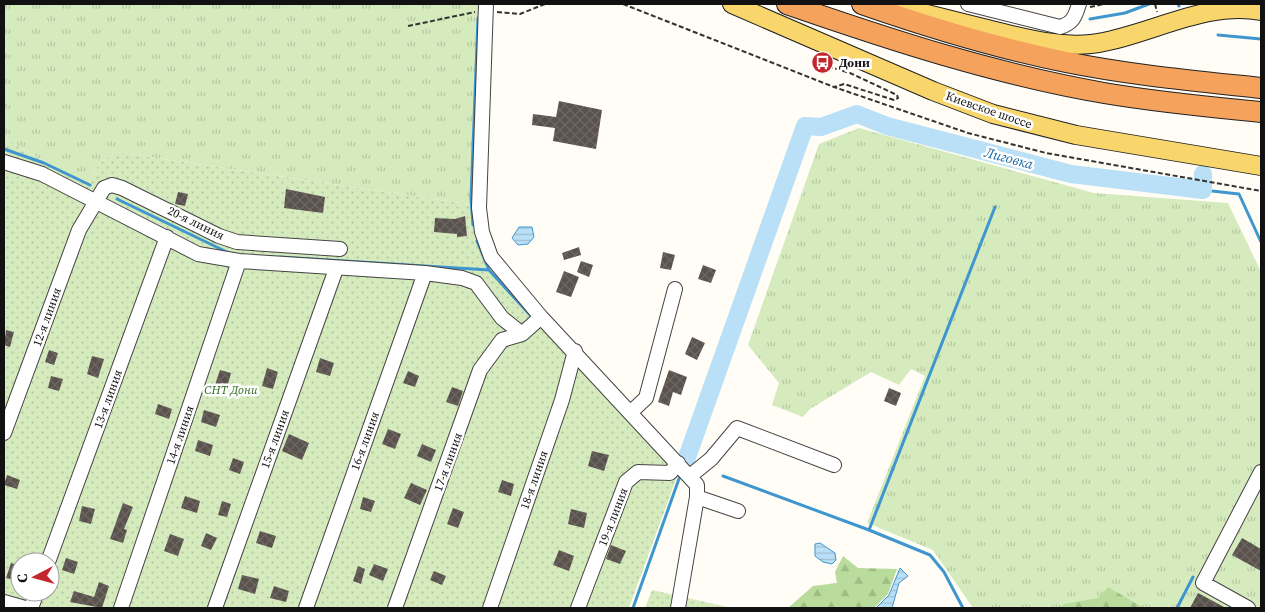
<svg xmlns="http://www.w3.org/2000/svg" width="1265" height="612" font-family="'Source Serif 4',serif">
<defs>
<pattern id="grass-tufts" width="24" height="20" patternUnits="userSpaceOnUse" patternTransform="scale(1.25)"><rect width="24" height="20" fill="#d5ebbd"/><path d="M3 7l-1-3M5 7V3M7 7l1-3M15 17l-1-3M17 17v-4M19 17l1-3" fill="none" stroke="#b6c8a1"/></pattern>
<pattern id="forest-firs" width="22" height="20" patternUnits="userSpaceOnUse" patternTransform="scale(1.25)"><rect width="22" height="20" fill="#b9dc9c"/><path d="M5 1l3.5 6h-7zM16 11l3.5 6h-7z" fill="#9ebc85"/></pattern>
<pattern id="park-dots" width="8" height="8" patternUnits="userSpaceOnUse" patternTransform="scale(1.25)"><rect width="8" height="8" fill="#d5ebbd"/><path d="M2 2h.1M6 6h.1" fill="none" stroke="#b6c8a1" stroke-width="1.8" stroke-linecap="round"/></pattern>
<pattern id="water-rules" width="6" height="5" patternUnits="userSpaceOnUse" patternTransform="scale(1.25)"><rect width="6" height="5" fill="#b9e0f7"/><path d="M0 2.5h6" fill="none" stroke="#9ebfd3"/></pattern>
<pattern id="building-cross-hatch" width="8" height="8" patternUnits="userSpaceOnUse" patternTransform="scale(1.25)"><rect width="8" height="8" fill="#5a524d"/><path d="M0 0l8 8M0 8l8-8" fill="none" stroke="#6d6662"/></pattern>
</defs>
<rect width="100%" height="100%" fill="#fffdf5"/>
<path fill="url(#grass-tufts)" d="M4 4H480L474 205 116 152 99 164 87 185 4 138Z
M859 128 1094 193 1228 203 1261 272V608H973L933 550 867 523 925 376 911 369 899 385 871 372 810 409 803 417 772 405 779 383 748 345 819 144Z"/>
<path fill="url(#forest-firs)" d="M843 556 858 568 897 569 888 594 874 608H788L813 586 837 583 835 572Z
M1108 587 1144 608H1060L1064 604 1098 598Z"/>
<path fill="url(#park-dots)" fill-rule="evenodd" d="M4 138 87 185 99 164 116 152 474 205C478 241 484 260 507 289L679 471 629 608H4ZM20 562H50V592H20Z
M652 590 732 608H645Z"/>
<path fill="url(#water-rules)" stroke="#3f96cf" d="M519 227H532L534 237 528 244 518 245 512 238Z
M820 543 835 553 836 560 832 564 823 562 815 556V544Z
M900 568 908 576 899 583 892 608H876L889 595Z"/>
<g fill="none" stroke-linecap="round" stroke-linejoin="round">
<path stroke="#3f96cf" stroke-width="3" d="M1178 4 1179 6
M1090 19 1125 13 1149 4
M1218 35 1261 39
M4 149 44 163 90 185
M1203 190 1239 194 1261 242
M117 199 229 253
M473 225 471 199 478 18
M477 241 489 270 531 316
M280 257 489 270
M723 476 869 530 930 555 944 572 963 608
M869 530 995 207
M633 608 680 476
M1177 608 1193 577"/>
<path stroke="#b9e0f7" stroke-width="18" d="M685 463 805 126 821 127 857 114 887 126 1071 174 1203 190V174"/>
</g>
<path fill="url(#building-cross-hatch)" d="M559 101 602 110 596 149 553 141 555 128 532 125 533 114 556 117Z
M286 189 325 197 323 213 284 208Z
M178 192 188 194 185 206 175 204Z
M465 216 467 236 457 237V234L434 232 435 218 455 219Z
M579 247 581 255 564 260 562 253Z
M663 252 675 255 671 270 660 268Z
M581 261 593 265 589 277 577 272Z
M703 265 716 270 711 283 698 279Z
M564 271 579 277 571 297 556 292Z
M6 330 14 332 10 347 4 345Z
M692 337 705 343 697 360 685 354Z
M49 350 58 353 54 365 45 362Z
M92 356 104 359 98 378 87 374Z
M320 358 334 363 330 376 316 372Z
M267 368 278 372 273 389 262 386Z
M220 370 231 373 227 388 215 385Z
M669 370 687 377 681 395 673 392 669 406 658 402Z
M408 371 419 376 415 387 403 383Z
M51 376 63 379 59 391 48 388Z
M452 387 463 391 458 406 446 402Z
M889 388 901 393 896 406 884 401Z
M158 404 172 409 169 419 155 414Z
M204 410 220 415 216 427 201 422Z
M388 429 401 434 395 449 382 444Z
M289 434 309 443 302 460 282 451Z
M198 440 213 445 210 456 195 451Z
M422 444 436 450 431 462 417 456Z
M592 451 609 455 604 471 588 466Z
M233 458 244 462 240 474 229 470Z
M7 475 20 480 17 489 4 485Z
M502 480 514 484 511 496 498 492Z
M411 483 427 490 420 505 404 498Z
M185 496 200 501 197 513 181 508Z
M363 497 375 501 371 512 360 509Z
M222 501 231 504 227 517 218 515Z
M123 503 133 507 124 529 127 530 123 543 110 539Z
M82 506 95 509 91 524 79 521Z
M453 508 464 512 458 528 447 524Z
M571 509 587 513 584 528 568 524Z
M260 531 276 536 272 548 256 543Z
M206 533 217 538 211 550 201 546Z
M170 534 184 539 178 556 164 551Z
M1242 538 1261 549V571L1232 555Z
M611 545 626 551 620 564 606 559Z
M559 550 574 556 569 571 553 565Z
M66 558 78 562 74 574 62 570Z
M11 563 19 566 14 580 6 578Z
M374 564 388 569 383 581 369 575Z
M358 566 365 569 361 584 353 581Z
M434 571 446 576 442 585 430 580Z
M242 575 259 579 255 594 238 589Z
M99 582 109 586 102 608 70 602 74 591 94 597Z
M274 586 289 591 286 602 270 598Z
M1198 593 1226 608H1190Z"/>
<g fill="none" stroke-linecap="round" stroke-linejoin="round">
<defs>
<path id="minor" d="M486 4 479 208 482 232 491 257 541 317 697 485V497L678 608
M968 4 1060 27C1073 23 1075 17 1079 4
M4 162 42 174 198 254 239 261 425 273 462 278 476 283 502 318 522 334 541 317
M631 412 646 398 675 289
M4 433 79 230 104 188 112 185 122 188 219 236 237 242 340 249
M690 476 711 459 737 428 834 465
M697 497 738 511
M48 562 167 237
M4 602 25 608
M31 608 37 592
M121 608 239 261
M215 608 336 269
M306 608 425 273
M395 608 480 370 502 340 522 334
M490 608 562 400 575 351
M578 608 626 482 638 472 670 473 678 463
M1248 608 1203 583 1261 472"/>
<path id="major" d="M732 4 933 91 993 114 1076 135 1261 166
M891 5C922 13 952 20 983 28 1018 36 1055 48 1091 44 1147 37 1204 0 1261 11"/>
<path id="highway" d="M787 4C891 40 995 74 1104 93 1156 102 1209 107 1261 112
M862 4C928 27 997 48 1066 62 1130 75 1196 81 1261 88"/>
</defs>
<use href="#minor" stroke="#444" stroke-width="16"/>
<use href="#major" stroke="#222" stroke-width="20"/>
<use href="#highway" stroke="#222" stroke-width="22"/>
<path stroke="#333" stroke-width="2" stroke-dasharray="5 2.5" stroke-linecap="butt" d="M623 4 834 87 968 133 1046 153 1261 191
M1155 4 1157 12
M1090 7 1104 4
M497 12 520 14 545 4
M408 26 475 12
M823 58 820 64 850 73 897 95 898 98 894 100 844 84 834 87"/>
<use href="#minor" stroke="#fff" stroke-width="14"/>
<use href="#major" stroke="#f9d66b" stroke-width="18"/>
<use href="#highway" stroke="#f5a25d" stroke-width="20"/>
</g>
<defs>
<symbol id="bus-disc" viewBox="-11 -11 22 22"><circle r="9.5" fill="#c4262e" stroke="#fff"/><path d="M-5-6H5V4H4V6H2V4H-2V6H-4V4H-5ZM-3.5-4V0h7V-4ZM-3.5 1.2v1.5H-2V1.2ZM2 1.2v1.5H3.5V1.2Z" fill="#fff"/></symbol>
</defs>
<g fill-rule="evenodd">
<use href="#bus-disc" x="810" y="50" width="25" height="25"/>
</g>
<g text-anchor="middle" stroke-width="5" stroke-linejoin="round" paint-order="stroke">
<g font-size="12" font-weight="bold" fill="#111" stroke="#fff" text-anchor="start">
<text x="839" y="67">Дони</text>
</g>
<g font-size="12" fill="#111" stroke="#fff">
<text transform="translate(989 110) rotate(19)" y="4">Киевское шоссе</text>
<text transform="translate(196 223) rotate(26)" y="4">20-я линия</text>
<text transform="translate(47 317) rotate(-70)" y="4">12-я линия</text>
<text transform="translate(108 399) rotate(-70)" y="4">13-я линия</text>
<text transform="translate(180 435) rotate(-71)" y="4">14-я линия</text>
<text transform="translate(275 439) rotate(-70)" y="4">15-я линия</text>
<text transform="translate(365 441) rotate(-70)" y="4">16-я линия</text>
<text transform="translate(448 462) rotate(-70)" y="4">17-я линия</text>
<text transform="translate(534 480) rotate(-71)" y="4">18-я линия</text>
<text transform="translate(613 517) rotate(-69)" y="4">19-я линия</text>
</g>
<g font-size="12" font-style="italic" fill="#2f6b1f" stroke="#fff">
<text x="231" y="394">СНТ Дони</text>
</g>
<g font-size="14" font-style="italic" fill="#1768a6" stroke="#fff">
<text transform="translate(1009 158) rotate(15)" y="5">Лиговка</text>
</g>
</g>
<rect width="1265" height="612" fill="none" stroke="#111111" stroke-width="10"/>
<g transform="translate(35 577) rotate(264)"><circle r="24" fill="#ffffff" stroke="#a0a0a0"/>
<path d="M0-4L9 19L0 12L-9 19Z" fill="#c4262e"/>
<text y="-8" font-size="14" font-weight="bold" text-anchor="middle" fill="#111111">С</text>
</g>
</svg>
